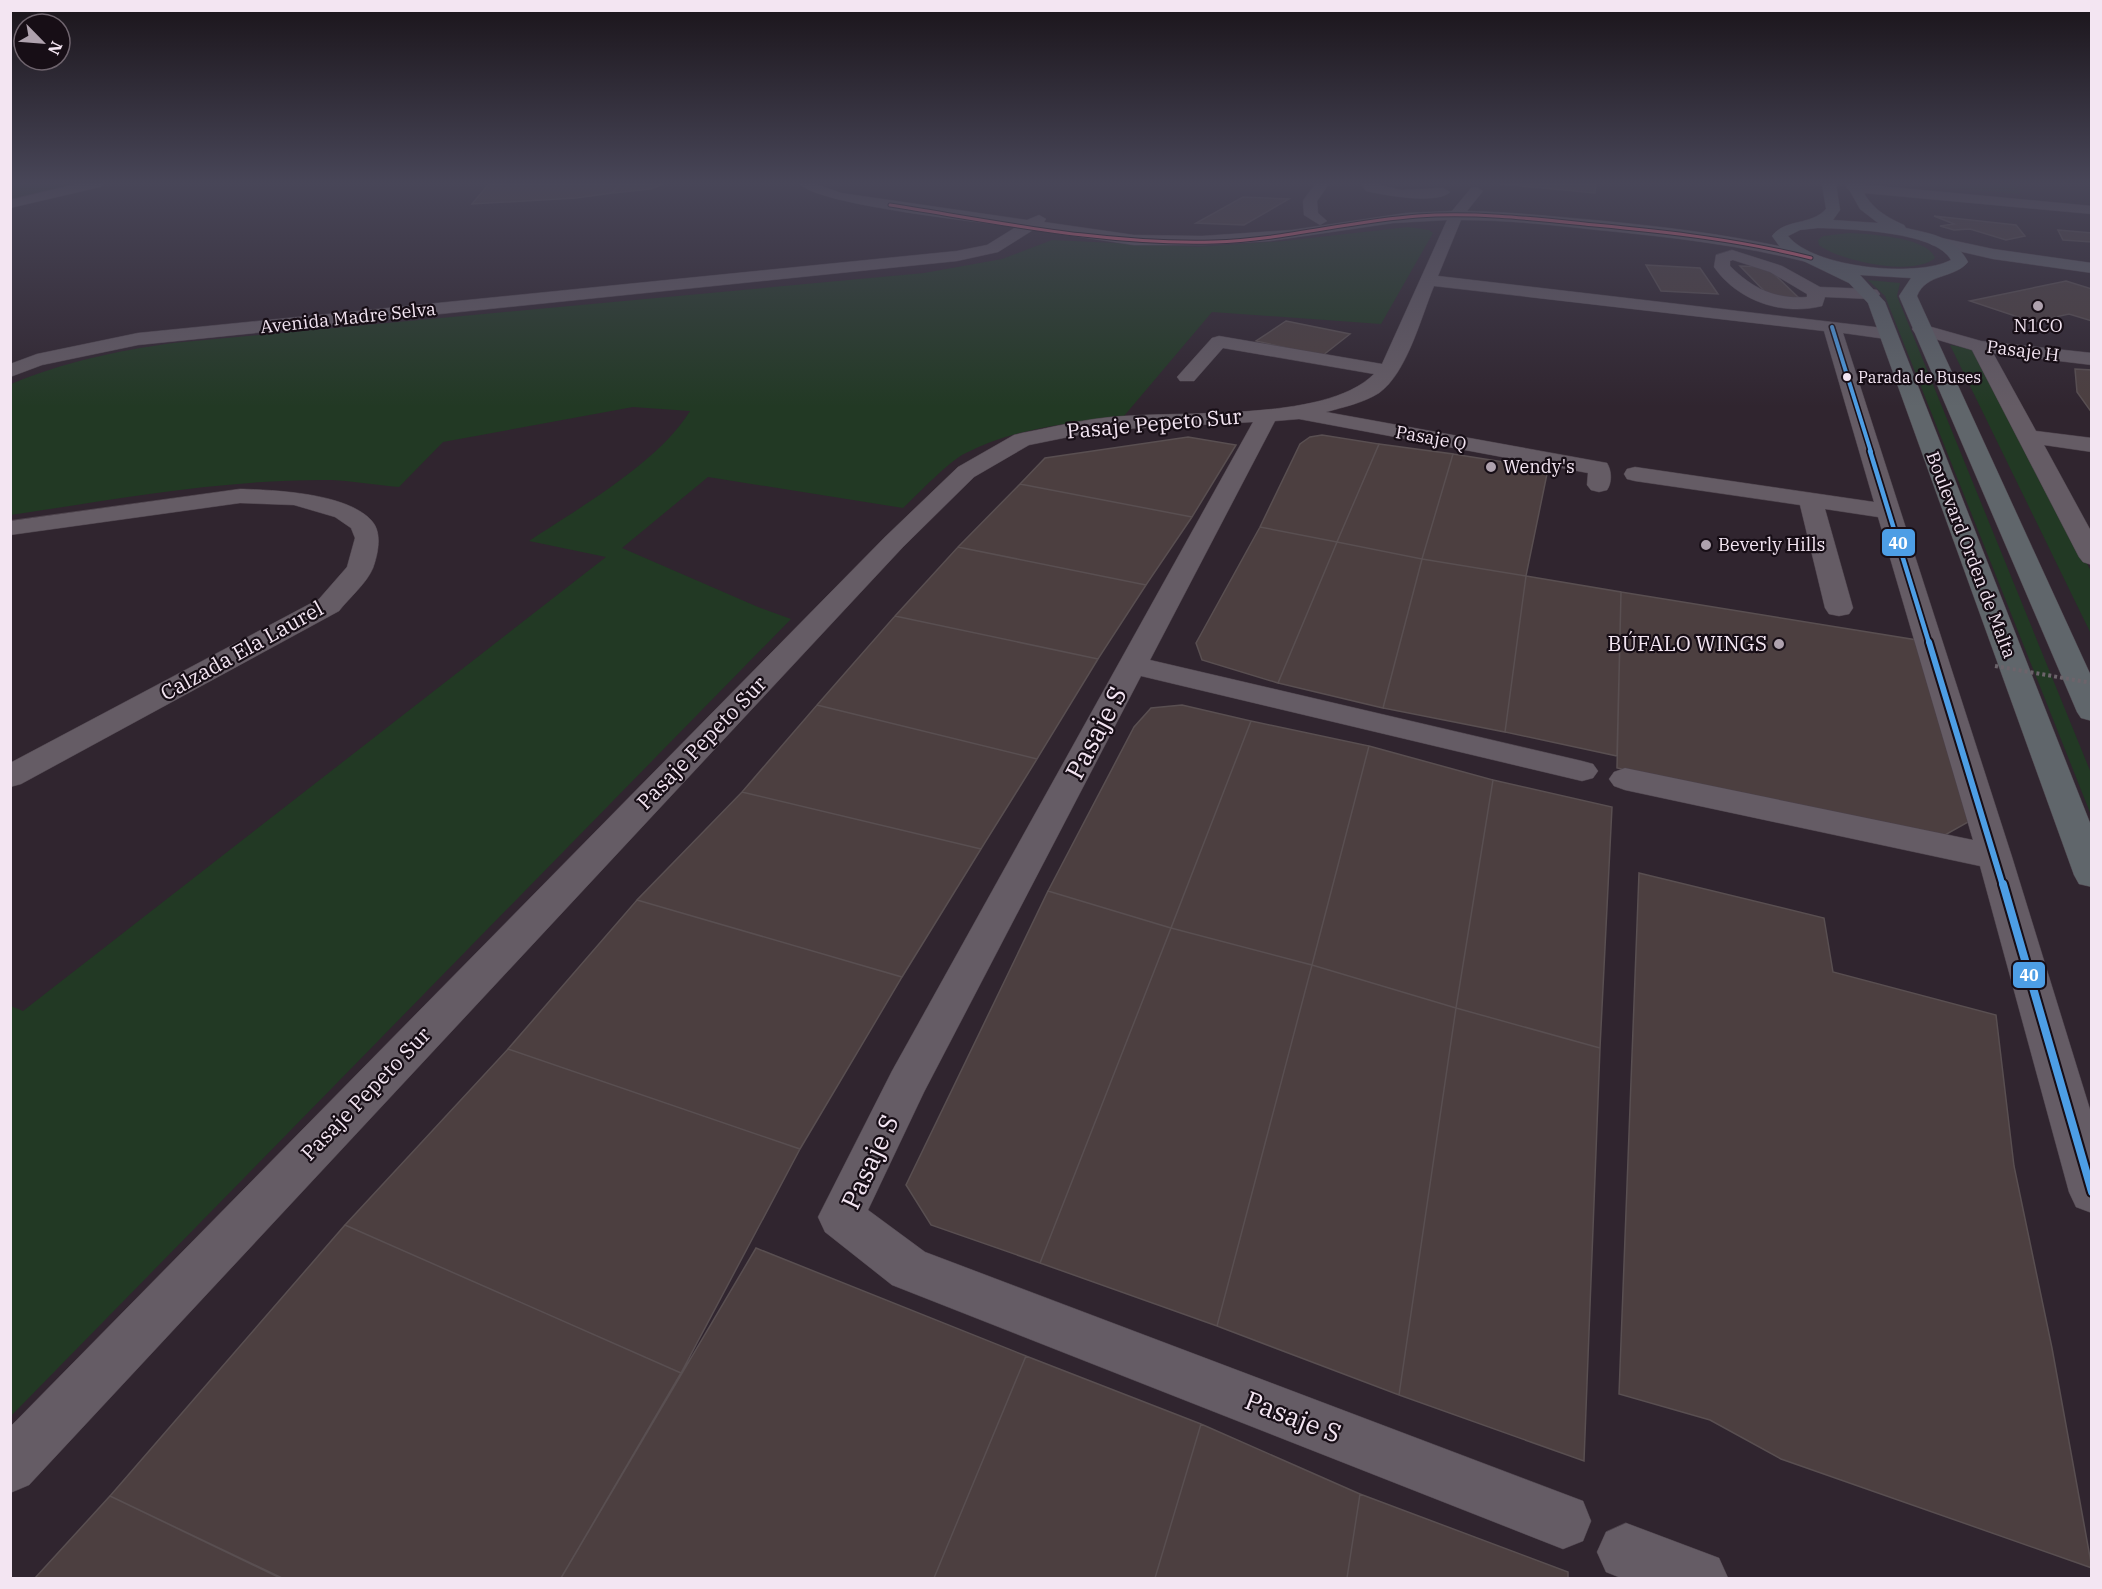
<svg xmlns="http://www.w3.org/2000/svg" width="2102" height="1589" font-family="'IBM Plex Serif',serif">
<rect width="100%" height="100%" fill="#30252f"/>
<path fill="#223924" d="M11 184H74L11 200Z
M1926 184H2014L2021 194 1927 186Z
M1408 227 1429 230 1433 233 1381 324 1212 312 1124 416C1071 423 1014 428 966 453 950 460 918 494 903 508L708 477 622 548 758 607 791 619 11 1416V1006L23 1011 606 557 529 541C579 508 659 462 690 411L633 407 443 442 399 487C377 485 353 481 331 480 223 479 117 499 11 515V384C64 362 116 351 173 343L924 273 1002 259 1052 240 1198 247 1284 241Z
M1849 233C1869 234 1928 237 1935 258 1914 277 1839 261 1819 245L1818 240 1823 236Z
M1868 280 1900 283 1897 296 2091 773V815L1885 296Z
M1950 345 1974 349 2091 571V634Z"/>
<path fill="#4c3f40" stroke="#594f51" stroke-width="1.5" d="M489 184H621L612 193 576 198 472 204Z
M621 184H663L651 189 612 193Z
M1501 184H1596L1595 193Z
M1243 197 1289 199 1244 225 1196 223Z
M1934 216 2016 225 2025 236 2006 240 1970 229 1954 230 1940 226 1954 224Z
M2058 230 2092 233V242L2063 240Z
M1646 265 1700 268 1718 294 1661 291Z
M1740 266 1767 267 1801 300 1772 299Z
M2066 281 2092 289V321L2069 314 2033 322 1970 301Z
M1286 321 1350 334 1322 356 1256 341Z
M2075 369 2092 370V413L2077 392Z
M1322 435 1379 444 1337 542 1260 527 1300 444 1310 437Z
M1188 437 1236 445 1192 517 1020 484 1045 458Z
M1379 444 1453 454 1422 559 1337 542Z
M1453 454 1548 469 1526 576 1422 559Z
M1020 484 1192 517 1146 585 958 547Z
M1260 527 1337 542 1278 683 1202 660 1196 643Z
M1337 542 1422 559 1383 708 1278 683Z
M958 547 1146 585 1098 659 895 616Z
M1422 559 1526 576 1505 732 1383 708Z
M1526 576 1621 592 1617 756 1505 732Z
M1621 592 1917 640 1970 821 1945 835 1617 768Z
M895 616 1098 659 1037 759 817 705Z
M817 705 1037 759 981 849 742 792Z
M1182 705 1251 721 1171 928 1048 891 1134 727 1151 708Z
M1251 721 1369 746 1312 965 1171 928Z
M1369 746 1493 780 1456 1008 1312 965Z
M1493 780 1612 807 1600 1048 1456 1008Z
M742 792 981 849 902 977 637 900Z
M1639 873 1824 918 1833 972 1996 1015 2014 1166 2052 1348 2092 1568 1781 1459 1710 1420 1619 1394Z
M1048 891 1171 928 1040 1263 931 1225 906 1185Z
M637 900 902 977 800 1149 508 1049Z
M1171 928 1312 965 1217 1326 1040 1263Z
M1312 965 1456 1008 1399 1395 1217 1326Z
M1456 1008 1600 1048 1584 1461 1399 1395Z
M508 1049 800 1149 681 1373 345 1225Z
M345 1225 681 1373 561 1578H282L110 1496Z
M756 1248 1026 1356 934 1578H561Z
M1026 1356 1201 1424 1155 1578H934Z
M1201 1424 1360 1494 1347 1578H1155Z
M1360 1494 1568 1572V1578H1347Z
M110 1496 276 1576 282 1578H35Z"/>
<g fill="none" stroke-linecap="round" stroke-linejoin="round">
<defs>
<path id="minor" d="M76 184H102L100 187 10 208V200Z
M800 184H816L841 193 1027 220 1039 215 1046 219 1044 222 1134 235 1202 236 1292 230 1406 213 1452 211 1471 188 1476 187 1483 191 1467 211C1513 212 1558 217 1604 221 1676 228 1747 237 1817 255L1819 258 1811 263C1741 245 1670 237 1598 230 1553 225 1507 220 1461 220L1438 276 1892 329 1895 333 1892 337 1886 339 1843 333 2012 857 2092 1116V1213L2076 1207 2069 1192 1980 866 1625 790 1614 786 1609 779 1614 772 1625 768 1973 840 1878 517 1825 509 1853 608 1849 614 1839 616 1829 614 1825 608 1800 505 1635 481 1627 479 1624 474 1627 469 1635 467 1874 502 1824 331 1434 286C1421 317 1407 373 1379 393 1363 403 1344 407 1326 412L1607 463C1612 471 1612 483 1607 490L1599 492 1591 490 1587 485 1588 473 1299 419 1275 421 1150 660 1582 761 1593 764 1598 771 1593 778 1582 781 1141 676 924 1092 868 1210 925 1252 1583 1501 1591 1521 1583 1541 1563 1549 892 1285 825 1232 818 1217 892 1071 1253 422 1103 430 1029 445 974 477 903 547 29 1485 10 1493V1427L885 537 958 467 1014 435 1022 433C1049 428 1076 421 1103 418 1174 409 1324 424 1374 374L1223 348 1194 381H1180L1177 377 1212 338 1219 336 1382 364 1447 220 1393 223 1270 241 1202 245H1134L1033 230 998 252 957 261 138 345 42 365 10 377V364L37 354 138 333 957 251 987 245 1016 227C980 222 818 205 800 184Z
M1315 184H1329L1317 201 1318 213 1327 221 1320 225 1304 215 1303 201Z
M1362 184H1376L1401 190 1443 188 1450 192C1437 205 1384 195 1366 191Z
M1858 184 2092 206V214L1853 192 1846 188 1848 185Z
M1732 250 1782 266 1820 287 1871 289 1877 290 1880 294 1877 298 1871 299 1825 297 1822 306C1782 316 1738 301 1714 267L1716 255ZM1733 260 1770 272 1807 294V297C1775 299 1753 289 1730 266V261Z
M1921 324 1981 341 2092 353V365L1993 353 2036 431 2092 438V452L2044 445 2092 533V565L2083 562 2079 557 1972 350 1915 333 1912 329 1915 325Z
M240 489C275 490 346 493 371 520 383 532 378 554 373 568 367 583 349 598 339 611L21 784 10 787V763L319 599 347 567 355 538 351 528 335 517 294 505 240 503 10 535V521Z
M1626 1523 1719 1558 1728 1578H1621L1606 1572 1597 1552 1606 1532Z"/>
<path id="major" d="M1937 237 1993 249 2092 263V273L1993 259 1932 245 1929 242Z"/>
<path id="highway" d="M1822 184H1836L1840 210 1833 220 1878 223 1860 209 1846 184H1860C1868 206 1884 216 1904 225L1906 228C1932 234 1955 237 1968 262 1954 279 1926 273 1917 296L2092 678V721L2081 718 2077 712 1899 296 1911 278 1860 275 1885 302 2092 828V887L2079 884 2074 875 1868 303 1849 283 1783 251 1772 236C1786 218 1811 226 1826 209ZM1818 228C1847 229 1936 231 1951 260 1917 278 1813 268 1788 236L1800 230Z"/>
</defs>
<use href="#minor" stroke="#4c424b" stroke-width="1"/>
<use href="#major" stroke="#4c424b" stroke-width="1"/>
<use href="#highway" stroke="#4c424b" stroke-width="1"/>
<use href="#minor" fill="#655c65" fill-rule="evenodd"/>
<use href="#major" fill="#64646b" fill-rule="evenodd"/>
<use href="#highway" fill="#60666b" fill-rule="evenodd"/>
<path stroke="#6c646b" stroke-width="4" stroke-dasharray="3 3" stroke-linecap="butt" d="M1995 666 2092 683"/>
<defs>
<path id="bus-1-far3" d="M1832 327 1871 452"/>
<path id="bus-1-far2" d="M1870 451 1929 643"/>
<path id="bus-1-far1" d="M1929 642 2003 886"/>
<path id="bus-1" d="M2003 884 2092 1192"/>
<path id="bus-2" d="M890 205C997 222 1105 245 1214 242 1283 240 1349 221 1418 216 1477 212 1536 219 1595 225 1668 232 1740 240 1811 258"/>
</defs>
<use href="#bus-1-far3" stroke="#170e16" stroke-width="7"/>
<use href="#bus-1-far2" stroke="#170e16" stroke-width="8"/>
<use href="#bus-1-far1" stroke="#170e16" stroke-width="10"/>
<use href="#bus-1" stroke="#170e16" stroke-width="12"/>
<use href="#bus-2" stroke="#170e16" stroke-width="5"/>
<use href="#bus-1-far3" stroke="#4d9ee5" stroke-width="4"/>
<use href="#bus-1-far2" stroke="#4d9ee5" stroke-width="4.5"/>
<use href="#bus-1-far1" stroke="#4d9ee5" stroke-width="6"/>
<use href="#bus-1" stroke="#4d9ee5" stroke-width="8"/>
<use href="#bus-2" stroke="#fa6682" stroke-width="3"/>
</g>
<linearGradient id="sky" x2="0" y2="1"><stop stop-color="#1a141a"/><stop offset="0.45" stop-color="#484658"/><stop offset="1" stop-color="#484658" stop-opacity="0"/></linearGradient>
<rect width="2102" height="407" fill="url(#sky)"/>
<g fill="#afa2ae" stroke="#170e16" stroke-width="2">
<circle cx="2038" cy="306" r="6"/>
<circle cx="1491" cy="467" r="6"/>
<circle cx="1706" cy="545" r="6"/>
<circle cx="1779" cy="644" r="6"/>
</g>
<circle fill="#f3e5f2" stroke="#170e16" stroke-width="2" cx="1847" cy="377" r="5"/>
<g text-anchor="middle" stroke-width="4.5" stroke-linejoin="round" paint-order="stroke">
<g font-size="16" fill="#f3e5f2" stroke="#170e16" text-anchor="start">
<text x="1858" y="383">Parada de Buses</text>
</g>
<g font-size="18" fill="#f3e5f2" stroke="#170e16">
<text transform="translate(348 318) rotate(-6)" y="6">Avenida Madre Selva</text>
<text transform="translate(2023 351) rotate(7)" y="6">Pasaje H</text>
<text transform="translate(1431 438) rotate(10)" y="6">Pasaje Q</text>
<text transform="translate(1971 555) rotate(69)" y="6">Boulevard Orden de Malta</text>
</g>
<g font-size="18" fill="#f3e5f2" stroke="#170e16" text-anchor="start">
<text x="2038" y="332" text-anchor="middle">N1CO</text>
<text x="1503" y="473">Wendy's</text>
<text x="1718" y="551">Beverly Hills</text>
</g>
<g font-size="21" fill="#f3e5f2" stroke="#170e16">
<text transform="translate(1154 424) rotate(-5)" y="7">Pasaje Pepeto Sur</text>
<text transform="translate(242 651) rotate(-29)" y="7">Calzada Ela Laurel</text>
<text transform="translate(702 743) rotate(-46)" y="7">Pasaje Pepeto Sur</text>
<text transform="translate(366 1094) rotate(-46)" y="7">Pasaje Pepeto Sur</text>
</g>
<g font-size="21" fill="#f3e5f2" stroke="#170e16" text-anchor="end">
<text x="1767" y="651">BÚFALO WINGS</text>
</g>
<g font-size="26" fill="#f3e5f2" stroke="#170e16">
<text transform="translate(1096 733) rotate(-62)" y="9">Pasaje S</text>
<text transform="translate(870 1162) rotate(-65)" y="9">Pasaje S</text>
<text transform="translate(1293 1417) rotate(21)" y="9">Pasaje S</text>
</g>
</g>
<g stroke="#170e16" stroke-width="2">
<rect x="1881" y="528" width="35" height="29" rx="6" fill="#4d9ee5"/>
<rect x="2012" y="961" width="34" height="28" rx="6" fill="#4d9ee5"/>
</g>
<g font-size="16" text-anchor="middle" font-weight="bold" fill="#fff">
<text x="1898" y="549">40</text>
<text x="2029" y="981">40</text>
</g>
<rect width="2102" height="1589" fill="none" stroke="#f3e5f2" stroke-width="24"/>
<g transform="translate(42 42) rotate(115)"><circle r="28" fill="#170e16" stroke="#6f646e" stroke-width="1.5"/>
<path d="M0-4.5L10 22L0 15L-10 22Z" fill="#afa2ae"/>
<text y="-9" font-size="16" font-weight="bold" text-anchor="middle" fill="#f3e5f2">N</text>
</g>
</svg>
